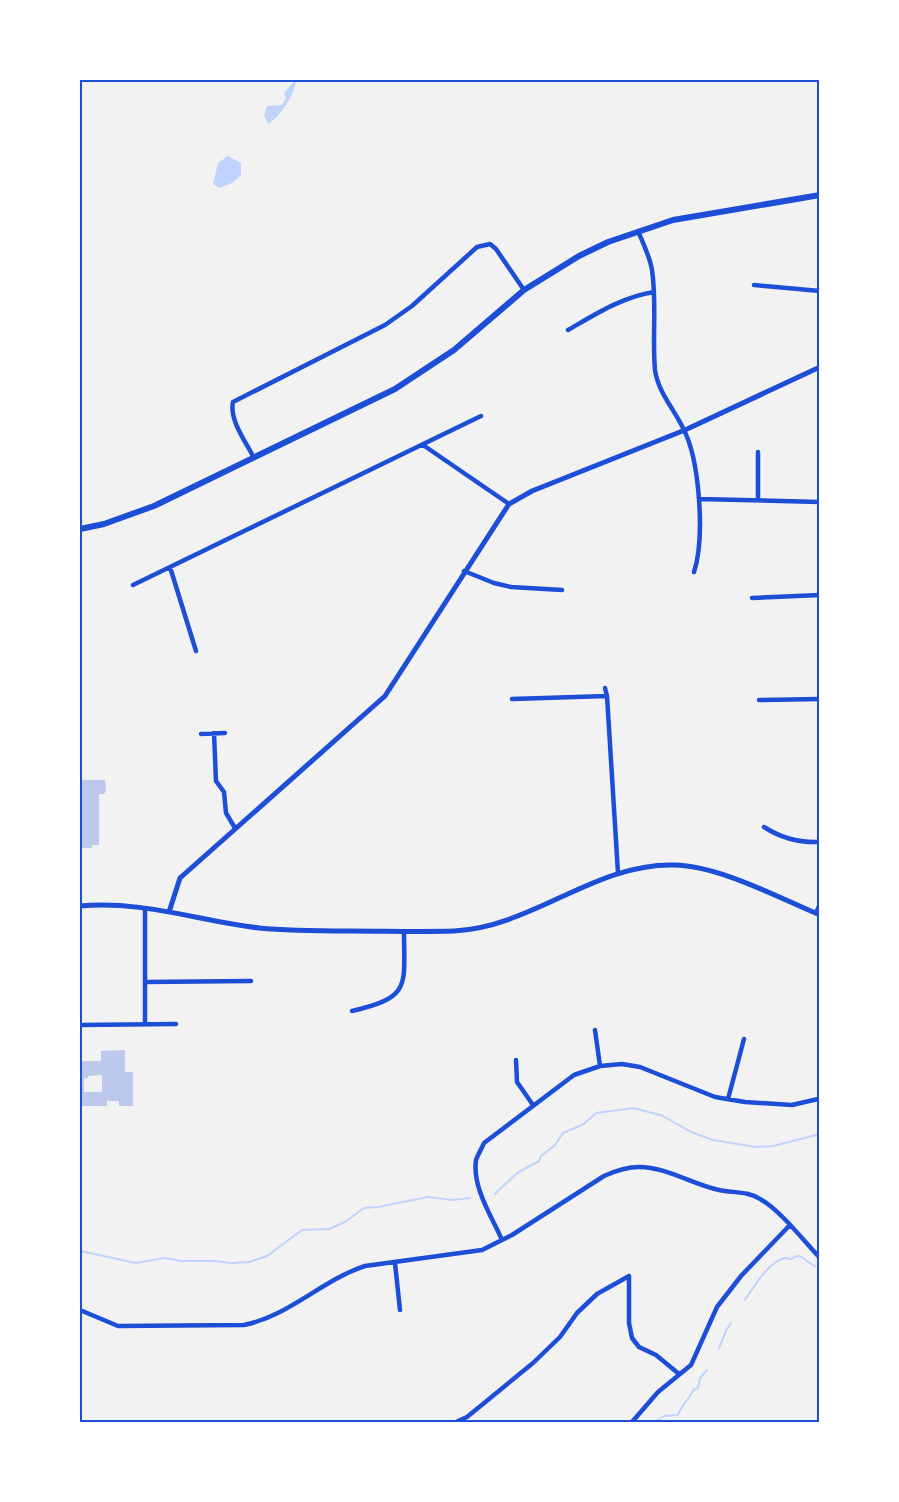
<svg xmlns="http://www.w3.org/2000/svg" width="899" height="1502" font-family="Karla,sans-serif">
<rect width="100%" height="100%" fill="#f2f2f2"/>
<path fill="#bfd3fe" d="M296 80C295 94 280 117 268 124L264 115 267 106 282 105 286 99 284 92Z
M228 156 241 163V175L232 183 219 188 213 184 218 163Z"/>
<g fill="none" stroke-linecap="round" stroke-linejoin="round">
<path stroke="#bfd3fe" stroke-width="2" d="M495 1194 517 1173 539 1161 541 1156 555 1145 563 1133 584 1124 596 1113 634 1108 663 1116 691 1132 713 1140 756 1147 773 1146 820 1134
M80 1251 136 1263 164 1258 182 1261H214L232 1263 249 1262 267 1256 302 1230 329 1229 345 1222 364 1208 378 1207 428 1197 452 1200 470 1198
M745 1300C753 1288 770 1260 785 1258 787 1258 788 1259 790 1259 796 1258 793 1256 799 1256 804 1257 809 1264 815 1266
M719 1348 726 1331 731 1323
M655 1422 664 1416 678 1415C682 1403 691 1398 693 1390L698 1388 700 1378 707 1370"/>
</g>
<path fill="#bdc9ec" fill-rule="evenodd" d="M80 780H105L106 791 104 794H99V845H92V848H80Z
M125 1050V1072H133V1106H119V1101H107V1106H80V1061H101V1051ZM100 1075H102V1092H84V1079L88 1078V1076Z"/>
<g fill="none" stroke-linecap="round" stroke-linejoin="round">
<path stroke="#1d4ed8" stroke-width="4.5" d="M638 231C643 243 650 257 652 270 657 303 652 337 655 370 658 392 674 409 683 428 700 460 705 538 694 572
M754 285 820 291
M568 330C596 314 622 297 654 292
M423 445 509 504
M758 452V500
M254 458C246 442 229 420 233 402L385 325 412 306 477 247 490 244 496 249 524 290
M699 499 820 502
M170 567 196 651
M464 571 494 583 511 587 562 590
M133 585 481 416
M752 598 820 595
M605 688 607 696 618 873
M512 699 607 696
M759 700 820 699
M214 733 216 781 224 792 226 813 235 828
M201 734 225 733
M764 827C781 838 799 843 820 842
M816 913 820 904
M145 982 251 981
M352 1011C412 997 404 986 404 931
M145 1024V908
M80 1025 176 1024
M595 1030 600 1066
M516 1060 517 1082 533 1105
M728 1099 744 1039
M502 1240C492 1217 472 1187 476 1160 478 1154 482 1148 484 1143L574 1075 600 1066 622 1064 640 1067 715 1097 745 1102 792 1105 818 1099
M395 1263 400 1310
M80 1310 118 1326 244 1325C289 1316 322 1280 365 1266L482 1250 512 1235 604 1176C615 1171 627 1167 639 1167 667 1167 693 1185 719 1190 733 1193 748 1191 760 1199 780 1210 803 1240 820 1258
M456 1422 467 1417 533 1363 560 1337 577 1313 597 1294 629 1276V1323L632 1338 639 1347 656 1355 679 1374
M632 1422 658 1392 691 1365 717 1307 741 1276 789 1226"/>
<path stroke="#1d4ed8" stroke-width="5" d="M80 906C141 900 199 921 259 928 289 931 320 931 350 931 385 931 420 932 454 931 533 927 595 863 674 865 720 866 777 897 820 915
M169 912 180 878 385 696 509 504 532 491 685 430 820 367"/>
<path stroke="#1d4ed8" stroke-width="6" d="M80 529 104 524 154 506 395 389 454 350 524 290 579 256 608 242 673 220 820 195"/>
</g>
<rect width="899" height="1502" fill="none" stroke="#ffffff" stroke-width="162"/>
<rect x="81" y="81" width="737" height="1340" fill="none" stroke="#1d4ed8" stroke-width="2"/>
</svg>
